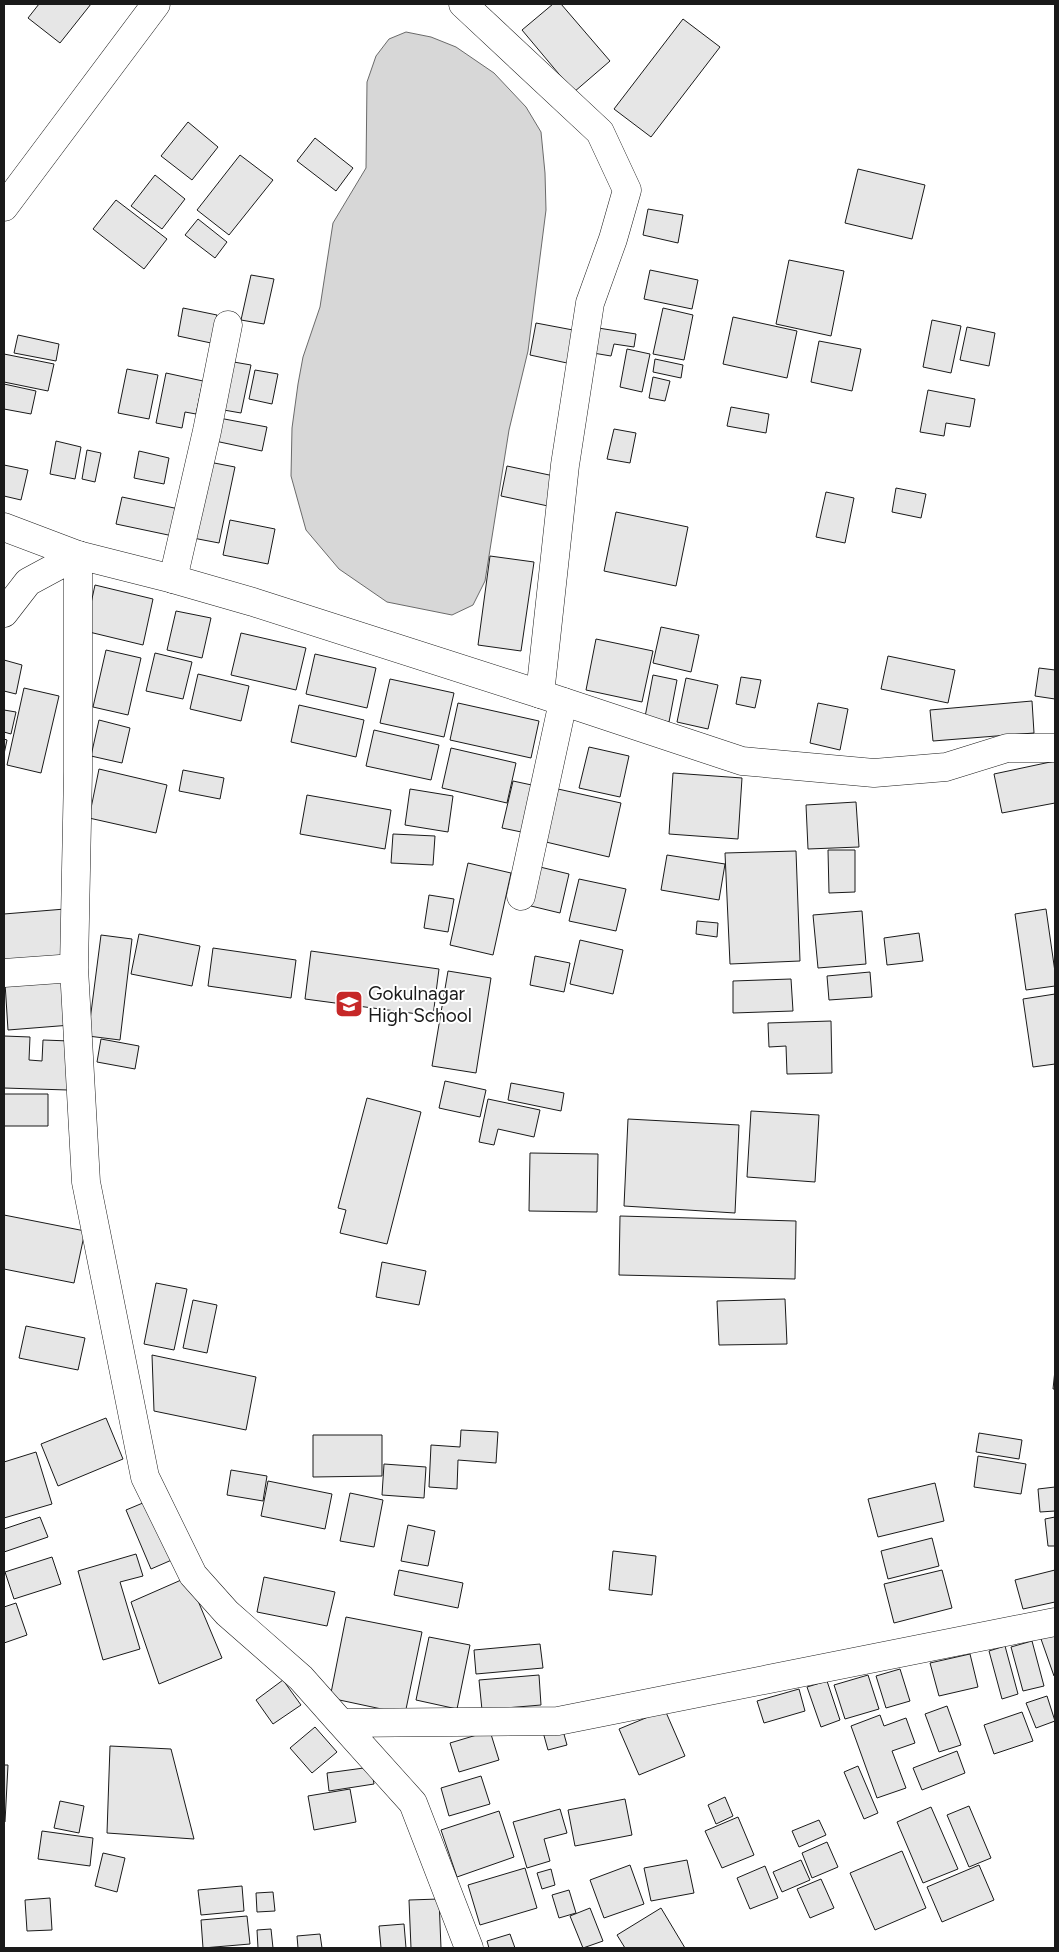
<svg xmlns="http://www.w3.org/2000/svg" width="1059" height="1952" font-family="Figtree,sans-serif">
<rect width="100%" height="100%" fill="#fff"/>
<path fill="#d7d7d7" stroke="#6a6a6a" d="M406 32 431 37 456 47 494 73 526 107 541 132 545 173 546 210 528 351 509 430 485 581 473 605 452 615 387 602 339 569 306 530 291 476 292 428 298 384 303 357 320 307 333 223 366 168 367 82 376 56 389 39Z"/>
<path fill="#e6e6e6" stroke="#1a1a1a" d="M39 4H91L60 43 28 18Z
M553 4H561L610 61 574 92 522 30Z
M683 19 720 47 651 137 614 109Z
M188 122 218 147 192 180 161 156Z
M315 138 353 168 336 191 297 161Z
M240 155 273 180 229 235 197 210Z
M858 169 925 185 912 239 845 223Z
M155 175 185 199 162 229 131 206Z
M116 200 167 239 144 269 93 229Z
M648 209 683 215 678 243 643 235Z
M198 219 227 242 215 258 185 235Z
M789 260 844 271 831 336 776 324Z
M650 270 698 280 692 309 644 299Z
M251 275 274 279 264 324 241 320Z
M183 308 217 315 211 343 178 336Z
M663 308 693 315 684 360 653 354Z
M733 317 797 331 787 378 723 364Z
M932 320 961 326 951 373 923 367Z
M536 323 573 330 567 363 530 355Z
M592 327 636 334 634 347 614 344 611 356 587 352Z
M967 327 995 333 989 366 960 360Z
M18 335 59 344 56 361 14 353Z
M819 341 861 349 852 391 811 382Z
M627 349 650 354 642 392 620 387Z
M4 354 54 364 48 391 4 382Z
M655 359 683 365 681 378 653 372Z
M228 361 251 365 241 413 218 409Z
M127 369 158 375 149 419 118 413Z
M255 370 278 374 272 404 249 399Z
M166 373 203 381 196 414 185 412 182 428 156 423Z
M653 377 670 381 665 401 649 398Z
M4 384 36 391 31 414 4 409Z
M928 390 975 399 970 427 946 423 944 436 920 432Z
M731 407 769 414 766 433 727 426Z
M219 418 267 427 262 451 215 441Z
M614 429 636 433 630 463 607 459Z
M56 441 81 447 75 479 50 474Z
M87 450 101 453 95 482 82 479Z
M139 451 169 458 164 484 134 478Z
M209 462 235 467 219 543 193 538Z
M4 465 28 470 21 500 4 496Z
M507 466 554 476 548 506 501 496Z
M896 488 926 494 921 518 892 512Z
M826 492 854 498 845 543 816 537Z
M122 497 179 509 173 536 116 524Z
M616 512 688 527 676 586 604 571Z
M230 520 275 529 268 564 223 555Z
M490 556 534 562 521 651 478 645Z
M95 585 153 599 143 645 85 631Z
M176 611 211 618 202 658 167 650Z
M661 627 699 635 691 672 653 663Z
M241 633 306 648 296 690 231 675Z
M596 639 653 651 642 702 586 690Z
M106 650 141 658 128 715 93 707Z
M155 653 192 662 183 699 146 691Z
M315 654 376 668 367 708 306 694Z
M888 656 955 670 948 703 881 689Z
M4 660 22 665 16 694 4 691Z
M1039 668 1055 670V699L1035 696Z
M198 674 249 686 241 721 190 709Z
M653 675 677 680 669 722 645 717Z
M741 677 761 680 755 708 736 704Z
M686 678 718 685 708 729 677 722Z
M390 679 454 693 444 737 380 723Z
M24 688 59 696 41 773 7 765Z
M1032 701 1034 733 933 741 930 710Z
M458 703 539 721 531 758 450 740Z
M818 703 848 709 840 750 810 743Z
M299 705 364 720 356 757 291 742Z
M4 710 16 712 11 734 4 732Z
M99 720 130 728 122 763 91 756Z
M374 730 439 745 431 780 366 766Z
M4 739 7 740 4 754Z
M589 747 629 756 620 797 579 788Z
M451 748 516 763 507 803 442 788Z
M1055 761V803L1002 813 994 774Z
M99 769 167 785 156 833 89 818Z
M183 770 224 778 220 799 179 791Z
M673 773 742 778 738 839 669 834Z
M513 781 541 787 531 834 502 828Z
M410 789 453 796 448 832 405 825Z
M558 789 621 803 609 857 546 842Z
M307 795 391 810 385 849 300 834Z
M856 802 859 847 808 849 806 805Z
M393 834 435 836 433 865 391 863Z
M828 850H855V892L829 893Z
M796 851 800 961 730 964 725 853Z
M667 855 725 864 719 900 661 890Z
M468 863 511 873 493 955 450 945Z
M540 867 569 874 560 913 531 906Z
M579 879 626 889 616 931 569 921Z
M429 895 454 899 448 932 424 928Z
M65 909 69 957 4 962V914Z
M1046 909 1055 972V986L1026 990 1015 914Z
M862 911 866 964 818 968 813 915Z
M697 921 718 923 717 937 696 934Z
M919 933 923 961 887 965 884 938Z
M139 934 200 946 192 986 131 974Z
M101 935 132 939 120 1040 88 1036Z
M580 940 623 950 613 994 570 984Z
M213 948 296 960 291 998 208 986Z
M311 951 439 969 433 1016 305 999Z
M535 956 570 963 564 992 530 985Z
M448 971 491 978 476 1073 432 1066Z
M870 972 872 997 829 1000 827 976Z
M67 978 71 1025 8 1030 5 983Z
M791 979 793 1011 733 1013V981Z
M1055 994V1064L1033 1067 1023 999Z
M831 1021 832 1073 787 1074 786 1046 769 1047 768 1023Z
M4 1036 30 1037 29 1060 42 1061 43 1040 70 1041 68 1090 4 1088Z
M101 1039 139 1046 135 1069 97 1062Z
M445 1081 486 1090 480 1117 439 1108Z
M511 1083 564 1093 561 1111 508 1100Z
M4 1094H48V1126H4Z
M367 1098 421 1112 387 1244 340 1233 346 1210 338 1208Z
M488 1099 540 1110 534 1137 498 1129 494 1145 479 1142Z
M751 1111 819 1115 815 1182 747 1177Z
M628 1119 739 1125 735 1213 624 1206Z
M530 1153 598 1154 597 1212 529 1211Z
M4 1215 85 1231 74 1283 4 1269Z
M620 1216 796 1221 795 1279 619 1275Z
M382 1262 426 1271 419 1305 376 1297Z
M156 1283 187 1289 174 1350 144 1344Z
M785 1299 787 1344 719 1345 717 1301Z
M193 1300 217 1305 207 1353 183 1348Z
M26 1326 85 1338 78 1370 19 1358Z
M152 1355 256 1377 246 1430 154 1411Z
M1055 1370V1389H1053Z
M106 1418 123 1459 58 1486 41 1444Z
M461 1430 498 1432 496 1463 458 1460 457 1489 429 1487 431 1445 460 1447Z
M979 1433 1022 1440 1019 1459 976 1452Z
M313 1435H382V1476L313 1477Z
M36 1452 52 1504 4 1518V1462Z
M978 1456 1026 1464 1021 1494 974 1487Z
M384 1464 426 1467 424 1498 382 1495Z
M231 1470 267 1476 263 1501 227 1495Z
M268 1481 332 1494 325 1529 261 1516Z
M935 1483 944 1521 878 1537 868 1499Z
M1055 1487V1511L1040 1512 1038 1489Z
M350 1493 383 1500 374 1547 340 1541Z
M150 1500 174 1559 151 1569 126 1510Z
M40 1517 48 1537 4 1552V1529Z
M1055 1517V1546H1048L1045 1519Z
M408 1525 435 1531 428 1566 401 1561Z
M932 1538 939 1566 888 1579 881 1551Z
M613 1551 656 1556 652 1595 609 1590Z
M136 1554 143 1576 120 1582 140 1649 103 1660 78 1571Z
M52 1557 61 1584 14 1599 5 1572Z
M399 1570 463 1583 458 1608 394 1595Z
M942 1570 952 1608 894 1623 884 1584Z
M1055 1570V1602L1023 1609 1015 1580Z
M188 1577 222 1658 159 1684 131 1602Z
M264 1577 335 1592 327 1626 257 1612Z
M16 1603 27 1635 4 1643V1607Z
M346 1617 422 1632 405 1714 330 1698Z
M1055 1634V1675L1054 1676 1041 1639Z
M429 1637 470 1645 457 1709 416 1700Z
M1032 1641 1044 1686 1023 1691 1011 1647Z
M540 1644 543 1668 476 1674 474 1650Z
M1005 1646 1018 1694 1002 1699 989 1651Z
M970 1654 978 1687 939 1696 930 1663Z
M900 1669 910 1701 886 1708 876 1676Z
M539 1675 541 1705 482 1710 479 1680Z
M868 1675 879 1709 845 1719 834 1685Z
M283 1680 301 1705 273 1724 256 1700Z
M827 1681 840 1720 821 1727 807 1687Z
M799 1689 805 1711 764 1723 757 1701Z
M1047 1696 1055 1721 1036 1728 1026 1703Z
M947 1706 961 1745 939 1752 925 1714Z
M665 1710 685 1756 639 1775 619 1729Z
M1022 1712 1033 1741 994 1754 984 1725Z
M880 1715 884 1726 906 1718 915 1743 892 1751 906 1788 877 1798 851 1726Z
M315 1727 337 1752 312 1773 290 1748Z
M562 1727 567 1745 548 1750 543 1732Z
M490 1731 499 1760 459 1772 450 1743Z
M110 1746 171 1749 194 1839 107 1833Z
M957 1751 965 1773 922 1790 913 1768Z
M4 1765H8L5 1822H4Z
M858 1766 878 1813 864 1819 844 1772Z
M371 1767 374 1784 329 1791 327 1773Z
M481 1776 490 1804 449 1816 441 1788Z
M350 1789 356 1822 314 1830 308 1796Z
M725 1797 733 1816 716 1824 708 1805Z
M625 1799 632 1835 575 1846 568 1810Z
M60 1801 84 1806 79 1833 54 1828Z
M969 1806 991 1858 969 1867 947 1815Z
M931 1807 958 1869 923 1883 897 1822Z
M560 1809 567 1833 544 1839 550 1861 527 1868 513 1822Z
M499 1811 514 1857 457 1877 441 1830Z
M738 1817 754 1855 722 1868 705 1831Z
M819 1820 826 1835 799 1847 792 1831Z
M42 1831 93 1838 90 1866 38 1859Z
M827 1842 838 1867 812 1878 802 1853Z
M902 1851 926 1908 875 1930 850 1873Z
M103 1853 125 1858 117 1892 95 1886Z
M687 1860 694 1893 651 1901 644 1868Z
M801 1860 810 1880 782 1892 773 1872Z
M630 1865 644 1904 604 1918 590 1880Z
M979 1865 994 1900 942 1922 927 1887Z
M765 1866 778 1898 750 1909 737 1878Z
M525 1868 537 1908 480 1925 468 1885Z
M551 1869 555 1885 542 1889 537 1873Z
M821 1879 834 1908 810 1918 797 1889Z
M242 1886 244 1911 201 1915 198 1890Z
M569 1890 576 1913 559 1918 552 1895Z
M273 1892 275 1911 257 1912 256 1893Z
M50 1898 52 1930 27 1931 25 1900Z
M439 1899 441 1948H411L409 1900Z
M590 1908 603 1941 583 1948 570 1916Z
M661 1908 685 1948H625L617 1935Z
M247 1916 250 1944 203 1948 201 1920Z
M404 1924 406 1948H381L379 1926Z
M271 1929 273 1948H258L257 1930Z
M320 1934 322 1948H298L297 1936Z
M510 1934 515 1948H489L487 1941Z"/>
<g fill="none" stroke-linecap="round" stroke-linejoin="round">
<defs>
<path id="street" d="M463 4 600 132 627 190 613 239 590 303 565 465 540 694
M4 207 156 4
M173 579 207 431 228 325
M4 613 28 582 78 555V772L74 968 86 1182 145 1477 193 1575 227 1613 301 1678 341 1723 558 1721 1055 1622
M521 896 563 702
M4 973 74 968
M341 1723 413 1803 469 1948"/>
<path id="secondary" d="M4 527 78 555 173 579 253 602 540 694 742 761 874 773 946 767 1007 748H1055"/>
</defs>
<use href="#street" stroke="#1a1a1a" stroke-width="29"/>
<use href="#secondary" stroke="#1a1a1a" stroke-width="29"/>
<use href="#street" stroke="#fff" stroke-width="28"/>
<use href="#secondary" stroke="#fff" stroke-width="28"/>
</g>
<defs>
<symbol id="school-square" viewBox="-11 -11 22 22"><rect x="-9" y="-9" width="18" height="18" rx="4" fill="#c62828" stroke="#fff"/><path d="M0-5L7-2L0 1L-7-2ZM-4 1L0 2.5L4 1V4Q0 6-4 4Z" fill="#fff"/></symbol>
</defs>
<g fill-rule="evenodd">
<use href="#school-square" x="333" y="988" width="32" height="32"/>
</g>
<g text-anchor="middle" stroke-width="4" stroke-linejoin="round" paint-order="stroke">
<g font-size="19" fill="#1a1a1a" stroke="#fff" text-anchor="start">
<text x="368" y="1000">Gokulnagar<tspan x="368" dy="22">High School</tspan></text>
</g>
</g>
<rect width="1059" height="1952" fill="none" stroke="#1a1a1a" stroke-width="10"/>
</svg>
